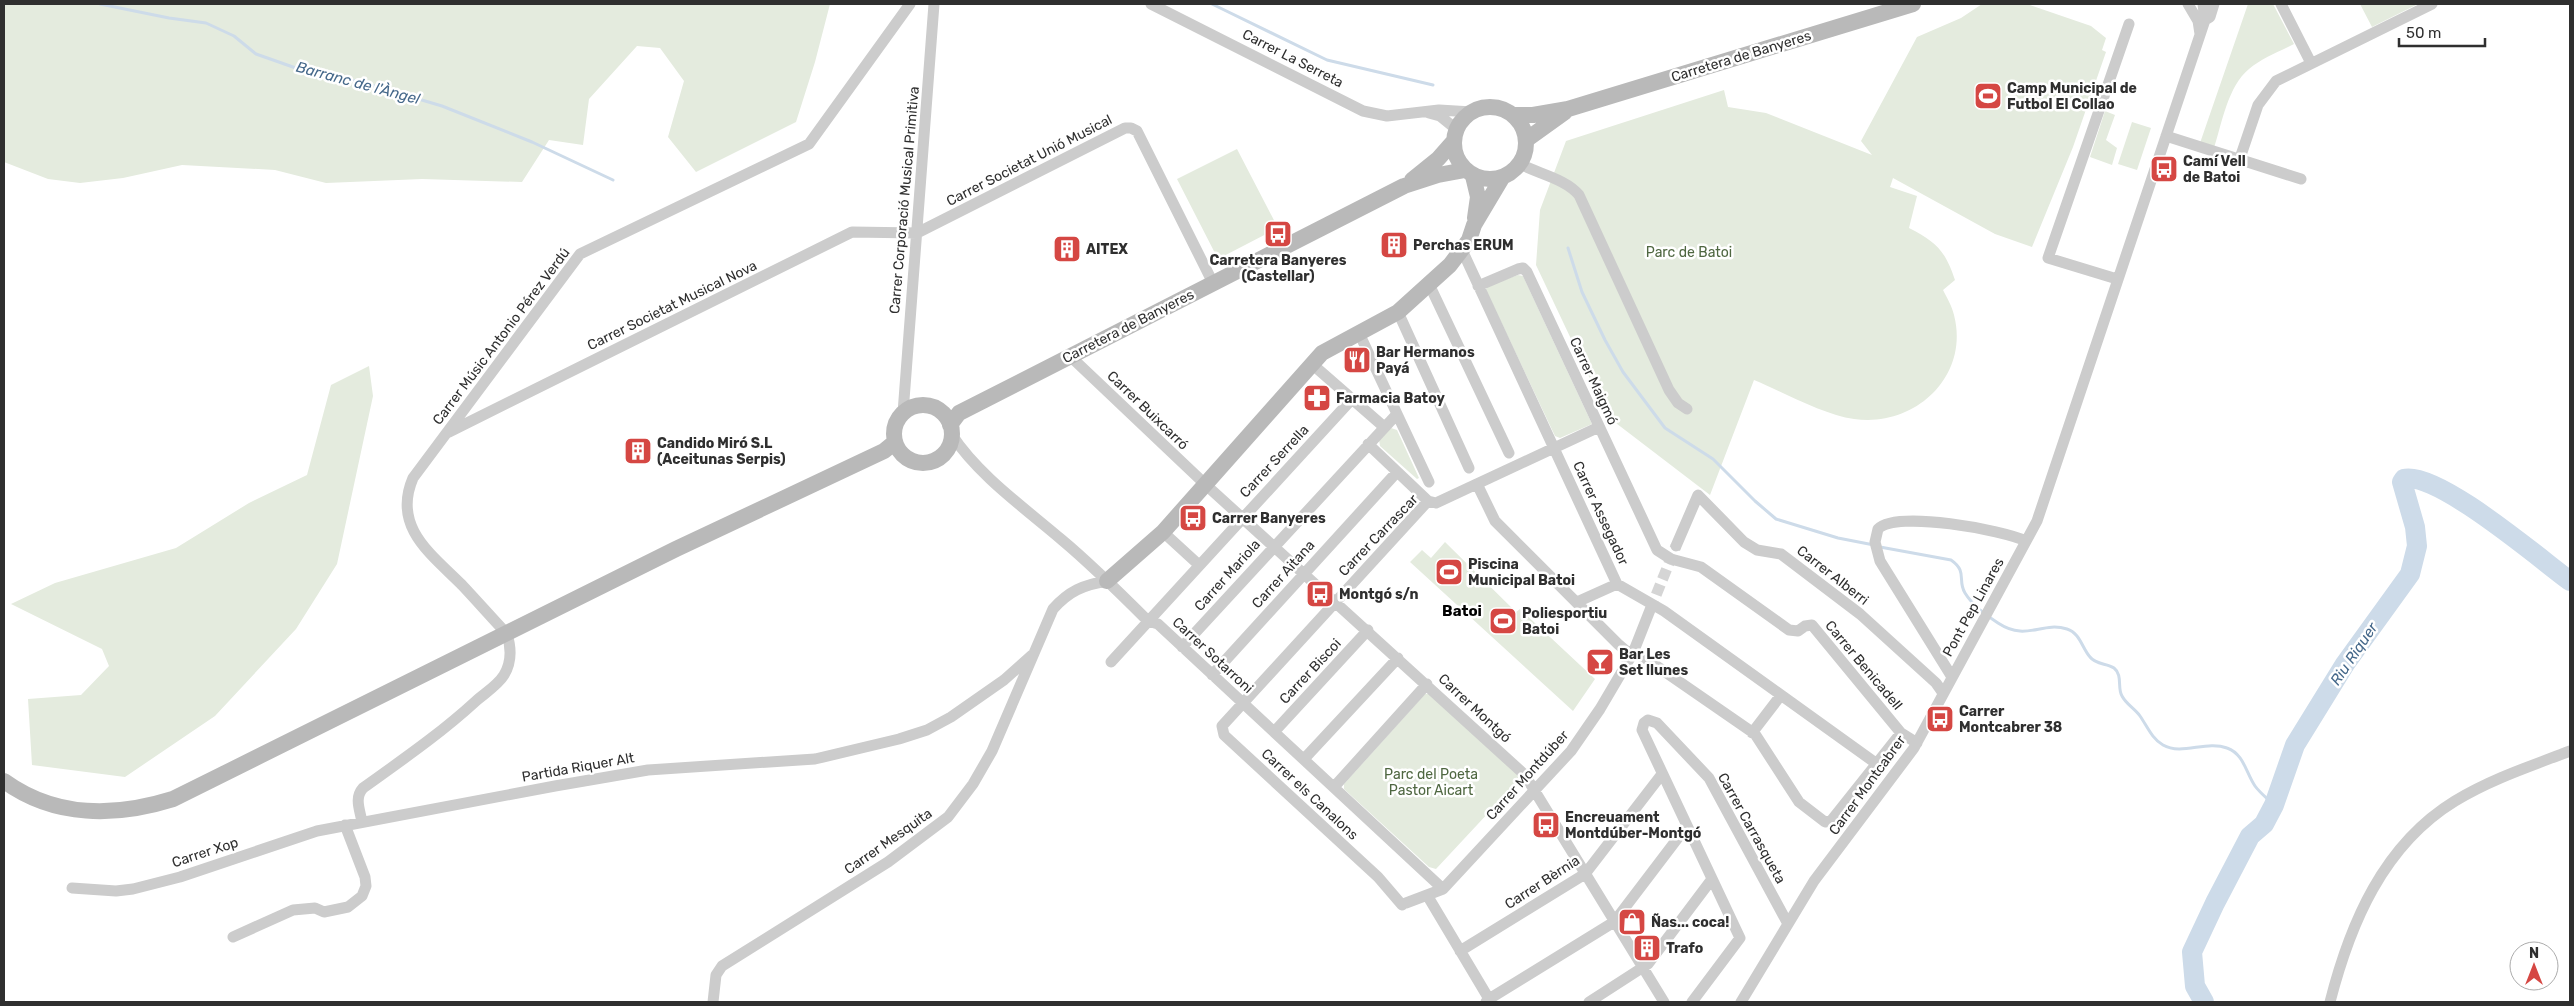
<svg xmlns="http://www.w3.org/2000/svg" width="2574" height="1006" font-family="Rubik,sans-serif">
<rect width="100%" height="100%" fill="#fff"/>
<path fill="#e4ebde" d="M4 4H830L815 62 796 122 696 172 668 137 684 81 660 48 637 46 589 99 583 145 549 140 522 182 422 179 326 183 275 170 182 165 123 178 80 183 48 179 4 162Z
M1982 4H2027L2091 26 2106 38 2102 50 2106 52 2073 147 2032 247 1995 234 1893 178 1890 187 1917 196 1909 228C1936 242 1945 250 1955 280L1943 290C1947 298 1952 306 1954 315 1970 377 1914 428 1854 419 1824 415 1783 392 1754 380L1710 495 1608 417 1536 265 1540 210 1566 141 1724 90 1728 107 1766 113 1872 155 1861 141 1917 37 1961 18Z
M2248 4H2273L2294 44C2279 52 2262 58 2249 69 2228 86 2222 123 2214 148L2200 143Z
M2360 4H2418L2372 27Z
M2105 111 2115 115 2106 140 2117 148 2112 165 2090 157Z
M2132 122 2151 128 2137 170 2118 164Z
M1237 149 1278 228 1218 259 1177 179Z
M1518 275 1523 276 1592 424 1560 438 1555 436 1486 290 1487 286Z
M369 366 373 396 337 564 296 629 215 716 125 777 32 765 28 699 81 695 109 666 102 649 11 604 55 583 176 548 249 503 307 475 331 385Z
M1391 428 1397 430 1419 478 1417 479 1380 446 1379 440Z
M1445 542 1516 612 1520 609 1595 679 1573 711 1410 562 1422 550 1431 558Z
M1425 694H1429L1518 775V781L1436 869 1429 867 1344 789V784Z"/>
<path fill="#cddbe9" d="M1444 558 1463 577 1454 586 1435 568Z"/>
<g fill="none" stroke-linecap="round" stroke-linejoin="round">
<path stroke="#cddbe9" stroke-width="3" d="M100 4 169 18 206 23 234 36 256 54 310 73 361 82 442 106 532 142 613 180
M1212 4 1327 60 1433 85
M1568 248 1582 292 1605 340 1623 372 1665 428 1713 459 1755 501 1776 519 1838 538 1874 545
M1880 547 1951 560C1968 572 1957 580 1965 593 1973 606 1986 615 1998 623 2027 642 2041 621 2067 629 2080 633 2082 648 2090 657 2096 665 2107 663 2114 668 2123 675 2117 688 2122 696 2126 704 2135 709 2140 716 2147 726 2152 739 2163 745 2182 756 2206 740 2227 748 2244 754 2246 773 2255 786 2260 793 2268 799 2274 805"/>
<path stroke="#cddbe9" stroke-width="20" d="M2204 1002 2195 986 2192 952 2215 903 2250 836 2264 824 2274 805 2295 745 2345 664 2410 574 2417 546 2415 527 2402 482 2404 479C2436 470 2540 559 2570 581"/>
<path stroke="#d5d5d5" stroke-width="11" stroke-dasharray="11 5.5" stroke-linecap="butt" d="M1650 610 1676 546"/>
<path stroke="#ccc" stroke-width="11" d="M1151 4 1363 111 1387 116 1439 110 1472 112
M2188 4 2198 21 2200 34
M2281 4 2311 63
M2205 20 2210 17 2214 4
M1429 113 1440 116 1456 129
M2166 136 2301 179
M2239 161 2258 105 2276 81 2432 4
M1520 164C1539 174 1566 179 1579 195L1669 390 1678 403 1687 409
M1462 250 1617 584 1664 611 1877 764
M2117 279 2048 258 2129 24
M1429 284 1509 453
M1478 286 1518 269 1523 268 1527 272 1657 550 1671 559 1701 567 1789 630 1798 631 1805 626 1812 625 1901 733 1917 743
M1398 312 1469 468
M1359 333 1429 482
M1070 356 1206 485 1525 775 1664 1002
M1312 364 1383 426
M903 413 934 4
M449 432 852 232 917 233 1125 128H1131L1137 131 1213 283
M952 435C978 475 1026 509 1062 540 1092 565 1120 593 1148 621L1158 624 1443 889
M1368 444 1428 501 1436 503 1599 427
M1477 484 1495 521 1618 644 1625 650 1645 658 1755 734 1799 802 1825 822 1831 821 1901 733
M1163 532 1199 565
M1676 546 1698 495 1744 542 1757 550 1781 554 1860 614 1936 683 1943 693
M1577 602 1617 584
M1182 647 1397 414
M1111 662 1352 399
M1212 675 1397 472
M1952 677 1880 561 1875 542 1878 529C1896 510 2003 530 2026 541
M1274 732 1368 630
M1752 733 1781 695
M1304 759 1398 658
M1334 787 1427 684
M362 822C360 810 354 798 363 788 402 760 440 734 476 701 485 693 498 685 504 675 512 662 511 647 507 634 492 618 477 601 462 585 431 554 392 527 413 478L580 254 809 144 910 4
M72 888 116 891 133 889 180 877 317 831 555 786 648 770 815 759 899 739 927 730 951 717 1004 680 1032 655
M1427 895 1489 999 1486 1002
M1406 903 1443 889 1571 751 1600 709 1633 653 1650 610
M1402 905 1378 877 1224 735 1222 726 1428 501
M233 937 293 910 315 908 324 912 348 907 362 896 366 886 365 877 345 825
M1460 951 1585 874 1662 774
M1489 999 1614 922 1687 826
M713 1002 716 975 722 966 888 862 948 817 973 784 992 751 1053 609C1069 591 1083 585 1107 581
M1589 1002 1648 964 1712 879
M1692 1002 1740 938 1642 730 1644 723 1648 720 1657 723 1709 778 1788 924
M1741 1002 1814 881 1914 748 2037 521 2205 20 2203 4
M2330 1002C2350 924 2383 845 2455 801 2491 779 2531 766 2570 751"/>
<path stroke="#b9b9b9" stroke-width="16" d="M1454 143a36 36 0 1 1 72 0a36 36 0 1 1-72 0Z
M1513 115H1533L1568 109 1913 4
M1526 140 1565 112
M1473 176 1478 197 1475 218
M1412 180 1438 159 1453 142
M894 434a29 29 0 1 1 58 0a29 29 0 1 1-58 0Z
M950 425 959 413 1404 186 1438 175 1465 170
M1107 581 1163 532 1322 353 1398 312 1450 265 1469 240 1474 225 1502 178
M4 781C55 818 116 817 173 799L676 549 884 451 895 442"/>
</g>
<defs>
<symbol id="stadium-square" viewBox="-11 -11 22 22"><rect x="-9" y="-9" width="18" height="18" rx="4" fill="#d54743" stroke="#fff"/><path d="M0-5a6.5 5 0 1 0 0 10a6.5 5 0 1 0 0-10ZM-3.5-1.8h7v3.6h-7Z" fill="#fff"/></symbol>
<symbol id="bus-square" viewBox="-11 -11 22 22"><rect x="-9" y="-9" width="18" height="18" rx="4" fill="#d54743" stroke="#fff"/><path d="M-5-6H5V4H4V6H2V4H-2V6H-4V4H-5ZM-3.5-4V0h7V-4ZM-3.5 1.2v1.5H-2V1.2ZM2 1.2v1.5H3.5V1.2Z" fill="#fff"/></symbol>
<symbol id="building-square" viewBox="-11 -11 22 22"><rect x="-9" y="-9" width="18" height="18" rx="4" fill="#d54743" stroke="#fff"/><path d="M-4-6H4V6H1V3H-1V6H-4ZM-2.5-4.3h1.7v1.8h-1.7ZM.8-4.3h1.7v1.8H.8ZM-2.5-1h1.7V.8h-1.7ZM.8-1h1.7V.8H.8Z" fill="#fff"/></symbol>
<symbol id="restaurant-square" viewBox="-11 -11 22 22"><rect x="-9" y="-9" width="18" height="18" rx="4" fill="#d54743" stroke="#fff"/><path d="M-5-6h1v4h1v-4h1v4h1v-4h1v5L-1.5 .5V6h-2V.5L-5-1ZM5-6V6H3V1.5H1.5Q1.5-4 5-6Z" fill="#fff"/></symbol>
<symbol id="pharmacy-square" viewBox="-11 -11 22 22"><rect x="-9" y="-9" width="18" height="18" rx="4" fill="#d54743" stroke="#fff"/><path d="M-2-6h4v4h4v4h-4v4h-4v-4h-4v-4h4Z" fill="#fff"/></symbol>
<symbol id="bar-square" viewBox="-11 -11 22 22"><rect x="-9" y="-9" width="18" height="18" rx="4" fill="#d54743" stroke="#fff"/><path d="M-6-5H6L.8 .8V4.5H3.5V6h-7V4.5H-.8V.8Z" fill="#fff"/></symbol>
<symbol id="shop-square" viewBox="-11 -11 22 22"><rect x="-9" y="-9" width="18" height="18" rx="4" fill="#d54743" stroke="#fff"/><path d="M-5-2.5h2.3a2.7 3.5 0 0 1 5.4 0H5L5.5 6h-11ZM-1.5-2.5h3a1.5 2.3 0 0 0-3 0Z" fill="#fff"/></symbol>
</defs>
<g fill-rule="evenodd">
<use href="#stadium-square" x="1972" y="80" width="32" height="32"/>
<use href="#bus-square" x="2148" y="153" width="32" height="32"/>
<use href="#bus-square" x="1262" y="218" width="32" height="32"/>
<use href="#building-square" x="1378" y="229" width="32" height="32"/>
<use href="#building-square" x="1051" y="233" width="32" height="32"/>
<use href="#restaurant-square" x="1341" y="344" width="32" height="32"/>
<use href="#pharmacy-square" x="1301" y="382" width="32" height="32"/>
<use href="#building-square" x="622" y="435" width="32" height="32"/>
<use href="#bus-square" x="1177" y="502" width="32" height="32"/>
<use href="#stadium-square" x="1433" y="556" width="32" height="32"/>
<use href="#bus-square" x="1304" y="578" width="32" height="32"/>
<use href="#stadium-square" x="1487" y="605" width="32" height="32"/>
<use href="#bar-square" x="1584" y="646" width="32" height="32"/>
<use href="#bus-square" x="1924" y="703" width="32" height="32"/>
<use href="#bus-square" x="1530" y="809" width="32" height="32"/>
<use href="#shop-square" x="1616" y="906" width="32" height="32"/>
<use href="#building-square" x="1631" y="932" width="32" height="32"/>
</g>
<g text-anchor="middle" stroke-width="5" stroke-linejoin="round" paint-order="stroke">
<g font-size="14" fill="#2f2f2f" stroke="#fff">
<text transform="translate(1741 56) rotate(-17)" y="5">Carretera de Banyeres</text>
<text transform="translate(1293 58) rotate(27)" y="5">Carrer La Serreta</text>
<text transform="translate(1029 160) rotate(-27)" y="5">Carrer Societat Unió Musical</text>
<text transform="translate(904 200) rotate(-85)" y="5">Carrer Corporació Musical Primitiva</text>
<text transform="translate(672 305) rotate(-26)" y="5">Carrer Societat Musical Nova</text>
<text transform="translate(1128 326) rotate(-27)" y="5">Carretera de Banyeres</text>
<text transform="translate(501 336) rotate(-53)" y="5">Carrer Músic Antonio Pérez Verdú</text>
<text transform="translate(1594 381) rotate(65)" y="5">Carrer Maigmó</text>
<text transform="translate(1148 410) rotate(44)" y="5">Carrer Buixcarró</text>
<text transform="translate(1274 461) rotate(-47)" y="5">Carrer Serrella</text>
<text transform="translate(1601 513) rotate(65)" y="5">Carrer Assegador</text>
<text transform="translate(1378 535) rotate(-46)" y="5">Carrer Carrascar</text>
<text transform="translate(1283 574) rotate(-48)" y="5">Carrer Aitana</text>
<text transform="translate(1227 575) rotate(-48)" y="5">Carrer Mariola</text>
<text transform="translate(1833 575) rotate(38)" y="5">Carrer Alberri</text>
<text transform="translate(1973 607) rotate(-61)" y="5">Pont Pep Linares</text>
<text transform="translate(1213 655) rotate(43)" y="5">Carrer Sotarroni</text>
<text transform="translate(1864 665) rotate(50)" y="5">Carrer Benicadell</text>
<text transform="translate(1310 671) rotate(-47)" y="5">Carrer Biscoi</text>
<text transform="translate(1475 708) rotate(43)" y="5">Carrer Montgó</text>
<text transform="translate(578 767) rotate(-10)" y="5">Partida Riquer Alt</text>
<text transform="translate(1527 775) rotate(-48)" y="5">Carrer Montdúber</text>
<text transform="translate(1867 785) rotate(-54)" y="5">Carrer Montcabrer</text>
<text transform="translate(1310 794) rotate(43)" y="5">Carrer els Canalons</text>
<text transform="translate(1752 828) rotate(61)" y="5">Carrer Carrasqueta</text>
<text transform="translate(888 841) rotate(-35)" y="5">Carrer Mesquita</text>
<text transform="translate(205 852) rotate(-18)" y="5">Carrer Xop</text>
<text transform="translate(1542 882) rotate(-33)" y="5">Carrer Bèrnia</text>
</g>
<g font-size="14" font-weight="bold" fill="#2f2f2f" stroke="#fff" text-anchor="start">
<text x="2007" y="93">Camp Municipal de<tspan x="2007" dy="16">Futbol El Collao</tspan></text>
<text x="2183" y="166">Camí Vell<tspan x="2183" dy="16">de Batoi</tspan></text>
<text x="1413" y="250">Perchas ERUM</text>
<text x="1086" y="254">AITEX</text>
<text x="1278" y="265" text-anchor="middle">Carretera Banyeres<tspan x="1278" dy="16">(Castellar)</tspan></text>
<text x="1376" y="357">Bar Hermanos<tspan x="1376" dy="16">Payá</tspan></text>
<text x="1336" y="403">Farmacia Batoy</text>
<text x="657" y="448">Candido Miró S.L<tspan x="657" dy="16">(Aceitunas Serpis)</tspan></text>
<text x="1212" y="523">Carrer Banyeres</text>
<text x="1468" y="569">Piscina<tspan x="1468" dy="16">Municipal Batoi</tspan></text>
<text x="1339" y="599">Montgó s/n</text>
<text x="1522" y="618">Poliesportiu<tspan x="1522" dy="16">Batoi</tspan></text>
<text x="1619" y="659">Bar Les<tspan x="1619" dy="16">Set llunes</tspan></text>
<text x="1959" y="716">Carrer<tspan x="1959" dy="16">Montcabrer 38</tspan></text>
<text x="1565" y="822">Encreuament<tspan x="1565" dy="16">Montdúber-Montgó</tspan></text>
<text x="1651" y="927">Ñas... coca!</text>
<text x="1666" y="953">Trafo</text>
</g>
<g font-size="14" fill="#4f6741" stroke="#fff">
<text x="1689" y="257">Parc de Batoi</text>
<text x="1431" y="779">Parc del Poeta<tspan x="1431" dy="16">Pastor Aicart</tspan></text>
</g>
<g font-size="15" font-style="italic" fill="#45688a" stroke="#fff">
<text transform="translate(358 83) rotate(15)" y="5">Barranc de l'Àngel</text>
<text transform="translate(2354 654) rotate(-56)" y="5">Riu Riquer</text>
</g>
<g font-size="15" font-weight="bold" fill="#000" stroke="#fff">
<text x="1462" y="616">Batoi</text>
</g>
</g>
<rect width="2574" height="1006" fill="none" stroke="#2f2f2f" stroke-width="10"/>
<g transform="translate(2534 966)"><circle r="24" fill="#ffffff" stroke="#acacac"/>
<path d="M0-4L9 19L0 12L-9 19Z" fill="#d54743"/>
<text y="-8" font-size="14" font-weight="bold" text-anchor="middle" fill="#2f2f2f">N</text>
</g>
<path d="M2399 38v8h86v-8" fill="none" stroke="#2f2f2f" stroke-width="2.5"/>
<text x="2406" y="38" font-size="15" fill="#2f2f2f" stroke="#ffffff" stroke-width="4" paint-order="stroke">50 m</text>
</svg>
